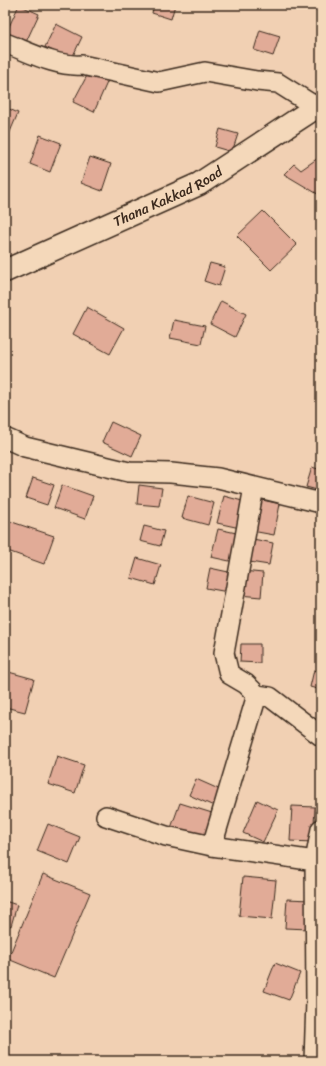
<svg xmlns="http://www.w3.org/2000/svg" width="326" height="1066" font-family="Sriracha,sans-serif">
<rect width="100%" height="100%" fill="#f1d0b3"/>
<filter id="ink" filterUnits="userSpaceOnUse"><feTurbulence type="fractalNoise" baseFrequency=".025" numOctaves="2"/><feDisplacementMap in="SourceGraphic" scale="8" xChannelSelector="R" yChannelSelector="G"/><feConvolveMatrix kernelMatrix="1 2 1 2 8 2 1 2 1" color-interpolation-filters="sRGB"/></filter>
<g filter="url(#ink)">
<path fill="#e1ab97" stroke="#3b2a1e" d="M19 5 39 14 26 42 6 33Z
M154 5H175L171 19 152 13Z
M56 24 82 37 71 60 45 47Z
M260 30 280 36 273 56 254 50Z
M91 68 109 78 94 112 73 102Z
M5 107 18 113 7 139 5 138Z
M220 129 238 134 232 152 215 147Z
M40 135 61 143 50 172 30 164Z
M321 156V196L284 174 294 164 301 170Z
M90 157 111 164 102 191 81 183Z
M263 211 297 245 271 270 237 236Z
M210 263 225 267 219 286 204 281Z
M221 301 246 314 235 337 210 324Z
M87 307 124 328 110 354 73 334Z
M174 320 205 326 201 344 170 338Z
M111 422 141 436 132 456 102 442Z
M312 467 321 470V491L306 487Z
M33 478 54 485 47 505 26 498Z
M62 485 93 496 85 519 54 508Z
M139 485 162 488 159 506 137 504Z
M188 496 214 503 208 525 182 518Z
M224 496 246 502 240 528 217 523Z
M258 499 280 504 274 535 252 531Z
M6 520 54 536 44 564 5 550V525Z
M144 526 164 531 160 546 140 541Z
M218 529 241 534 234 562 211 557Z
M248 538 273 543 269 565 243 561Z
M137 558 161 565 155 585 131 578Z
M210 568 233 573 228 592 206 588Z
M242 571 263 573 261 597 239 595Z
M241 644H260V663L240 662Z
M314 670 321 672V690L310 687Z
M5 671 34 679 25 712 5 707Z
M57 756 84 765 75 793 48 784Z
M196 779 223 791 216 807 189 795Z
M257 800 278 810 263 842 243 833Z
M180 803 212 813 207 839 171 828Z
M292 806 315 807 313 842 290 841Z
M48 824 80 837 69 864 37 851Z
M43 874 90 893 54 978 8 959Z
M243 877 276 880 272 919 239 916Z
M287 899 310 900 309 929 285 928Z
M5 901 17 905 11 926 5 924Z
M275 963 300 973 289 1000 264 991Z"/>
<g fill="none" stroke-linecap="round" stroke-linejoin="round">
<defs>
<path id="minor" d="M5 43C29 52 56 67 82 65L159 82 205 72 257 81 278 83 316 107
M5 438 25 447 129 472 171 473 218 478 321 503
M254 487 224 653 229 674 246 684 257 695 212 846 315 861 316 1001 314 1061
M257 695 270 697 321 736
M106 816 166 836 212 846
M315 861 321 829"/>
<g id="secondary">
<path id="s1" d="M5 271 199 184 321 104"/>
</g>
</defs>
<use href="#minor" stroke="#3b2a1e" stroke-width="22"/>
<use href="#secondary" stroke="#3b2a1e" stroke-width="25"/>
<use href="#minor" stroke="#f4d8ba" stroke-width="19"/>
<use href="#secondary" stroke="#f4d8ba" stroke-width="22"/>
</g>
</g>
<g text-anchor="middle" stroke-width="4" stroke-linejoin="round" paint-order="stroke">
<g font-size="14" fill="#3b2a1e" stroke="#f4d8ba">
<text dy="5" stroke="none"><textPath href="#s1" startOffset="179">Thana Kakkad Road</textPath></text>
</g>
</g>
<rect width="326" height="1066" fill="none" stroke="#f4d8ba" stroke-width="20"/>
<rect x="10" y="10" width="306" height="1046" fill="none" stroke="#3b2a1e" stroke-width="1.5" filter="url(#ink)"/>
</svg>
